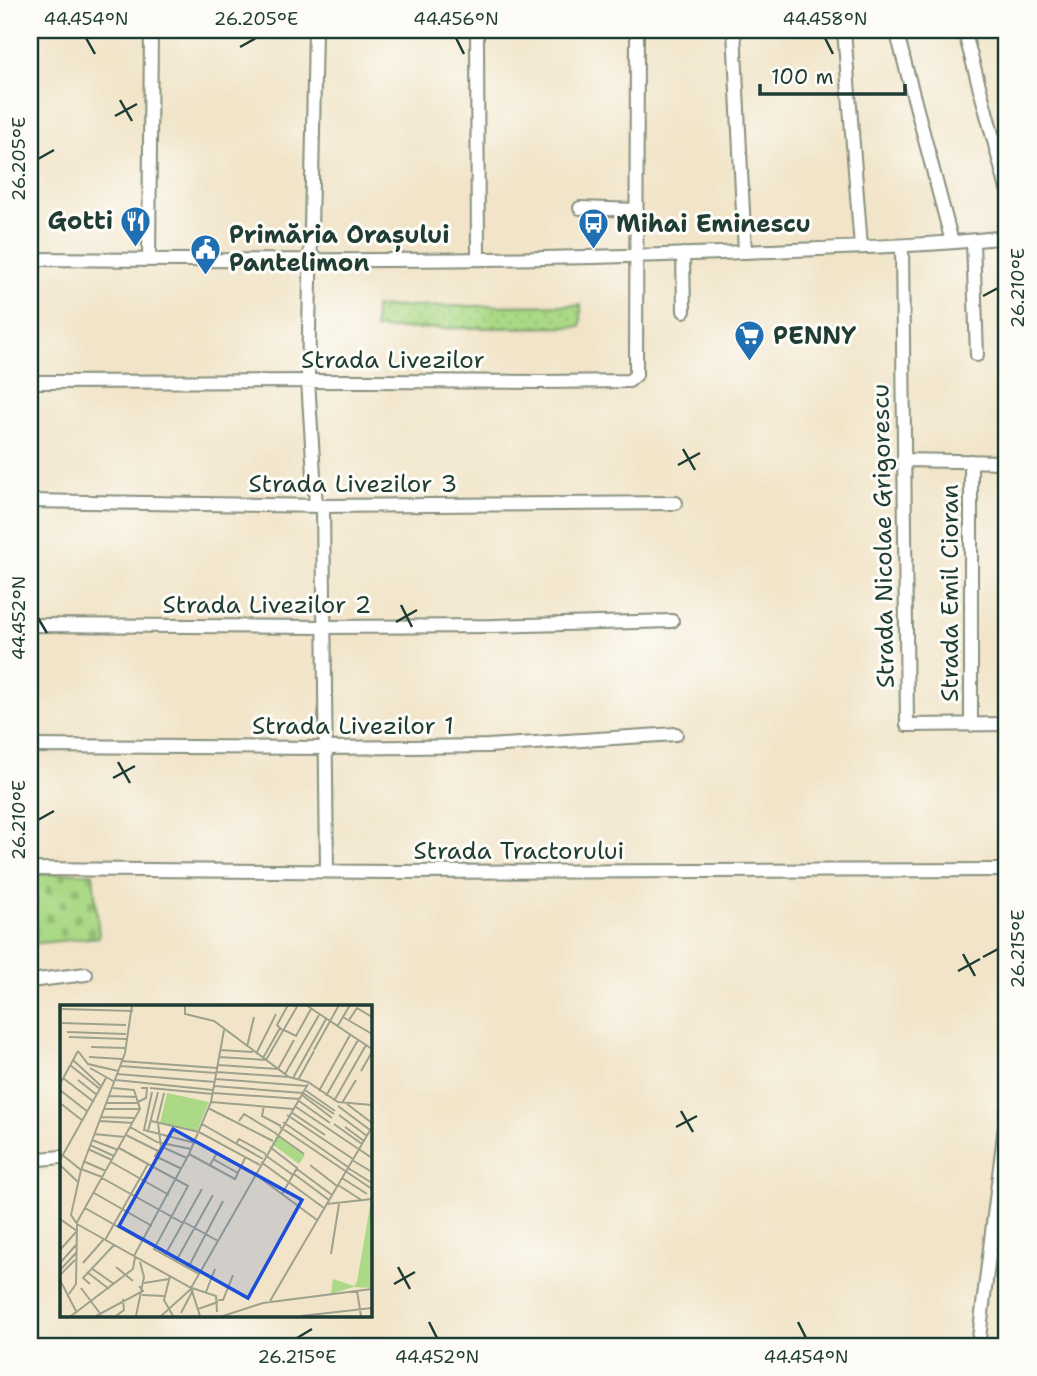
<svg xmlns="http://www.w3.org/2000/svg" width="1037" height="1376" font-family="'Shantell Sans',sans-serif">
<defs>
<pattern id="cemetery-stones" width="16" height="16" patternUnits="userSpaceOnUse" patternTransform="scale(1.75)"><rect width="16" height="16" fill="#abd986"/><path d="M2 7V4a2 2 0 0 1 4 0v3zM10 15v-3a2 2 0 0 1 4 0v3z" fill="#93bb74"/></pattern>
<pattern id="park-dots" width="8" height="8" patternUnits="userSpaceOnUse" patternTransform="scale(1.75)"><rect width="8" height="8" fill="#abd986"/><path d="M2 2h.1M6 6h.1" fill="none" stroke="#93bb74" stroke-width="1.8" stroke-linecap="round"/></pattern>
</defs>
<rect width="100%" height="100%" fill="#fdfcf7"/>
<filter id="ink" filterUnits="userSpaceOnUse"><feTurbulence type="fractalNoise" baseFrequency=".0143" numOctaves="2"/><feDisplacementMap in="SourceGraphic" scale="14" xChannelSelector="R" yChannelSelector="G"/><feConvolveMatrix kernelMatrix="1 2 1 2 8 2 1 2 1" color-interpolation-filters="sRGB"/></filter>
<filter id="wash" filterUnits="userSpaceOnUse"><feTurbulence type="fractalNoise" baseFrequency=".00686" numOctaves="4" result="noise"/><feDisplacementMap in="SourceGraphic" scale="28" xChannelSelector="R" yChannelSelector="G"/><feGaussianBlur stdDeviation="1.57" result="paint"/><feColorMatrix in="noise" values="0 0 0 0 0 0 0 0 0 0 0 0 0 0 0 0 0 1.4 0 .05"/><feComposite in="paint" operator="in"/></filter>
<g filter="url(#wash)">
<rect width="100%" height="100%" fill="#f1e4c8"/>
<path fill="url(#cemetery-stones)" stroke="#658b5d" stroke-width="2" d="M30 873H93L99 937 30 944Z"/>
<path fill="url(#park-dots)" stroke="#658b5d" stroke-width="2" d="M581 305V327L375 329V307Z"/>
</g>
<g filter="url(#ink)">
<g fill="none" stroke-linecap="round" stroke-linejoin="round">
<defs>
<path id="minor" d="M315 30 308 381 316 506
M477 30 478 259
M734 30 745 252
M844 30 861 247
M896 30 952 242
M964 30 1007 189
M580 208 637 210
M973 241 977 355
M902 246 907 725 1007 724
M683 254 684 311
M30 259C268 261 506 262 743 252 832 248 919 247 1007 237
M149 260 151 30
M30 382 365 381 542 382 629 381 636 375V369L637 30
M903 460 1007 462
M30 501 323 506 676 503
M323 506 327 871
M30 625 325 627 494 626 672 621
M971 725V461
M30 746 326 748 488 746 676 734
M30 869 393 872 1007 870
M30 981 86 974
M30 1160 61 1157
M978 1346 1007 1110"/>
</defs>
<use href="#minor" stroke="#88907e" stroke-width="16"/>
<use href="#minor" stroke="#fff" stroke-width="12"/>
</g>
</g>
<path fill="none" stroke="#1f3d34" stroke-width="2.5" d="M86 38 95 54M456 38 464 54M825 38 833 54M240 47 256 38M120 100 132 121M115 116 137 104M38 159 54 150M983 296 998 288M683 449 695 470M678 465 700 453M401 605 412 627M38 618 47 633M396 622 417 610M118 762 130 783M113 778 135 766M38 820 54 811M963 954 975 976M983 957 998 949M958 971 980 959M681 1111 693 1132M676 1127 697 1116M398 1267 410 1289M394 1284 415 1272M429 1322 437 1338M798 1322 806 1338M297 1338 312 1329"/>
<defs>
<symbol id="restaurant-pin" viewBox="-11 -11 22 30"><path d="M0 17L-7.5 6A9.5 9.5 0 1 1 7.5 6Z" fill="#1f6fb2" stroke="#fdfcf7"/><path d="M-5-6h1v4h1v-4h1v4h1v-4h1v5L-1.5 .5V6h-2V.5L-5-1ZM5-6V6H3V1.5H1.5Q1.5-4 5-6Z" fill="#fff"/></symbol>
<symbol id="bus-pin" viewBox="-11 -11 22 30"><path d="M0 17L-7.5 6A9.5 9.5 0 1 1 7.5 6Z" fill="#1f6fb2" stroke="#fdfcf7"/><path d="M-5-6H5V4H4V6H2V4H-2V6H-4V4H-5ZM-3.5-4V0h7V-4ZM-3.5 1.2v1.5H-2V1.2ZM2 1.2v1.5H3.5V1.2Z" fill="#fff"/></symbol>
<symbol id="civic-pin" viewBox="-11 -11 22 30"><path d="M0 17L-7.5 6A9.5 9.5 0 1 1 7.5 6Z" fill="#1f6fb2" stroke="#fdfcf7"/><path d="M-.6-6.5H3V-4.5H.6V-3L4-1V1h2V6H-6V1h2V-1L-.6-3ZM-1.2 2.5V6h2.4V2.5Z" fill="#fff"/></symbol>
<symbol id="supermarket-pin" viewBox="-11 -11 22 30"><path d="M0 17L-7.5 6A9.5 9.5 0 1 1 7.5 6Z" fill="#1f6fb2" stroke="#fdfcf7"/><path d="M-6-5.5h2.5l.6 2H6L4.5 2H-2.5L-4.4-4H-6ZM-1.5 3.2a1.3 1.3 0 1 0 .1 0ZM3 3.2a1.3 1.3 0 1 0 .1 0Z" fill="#fff"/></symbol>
</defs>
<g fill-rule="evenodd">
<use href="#restaurant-pin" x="118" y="204" width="35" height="47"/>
<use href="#bus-pin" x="576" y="206" width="35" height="47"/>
<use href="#civic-pin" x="188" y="232" width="35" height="47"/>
<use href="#supermarket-pin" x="732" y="318" width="35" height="47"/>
</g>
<g text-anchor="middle" stroke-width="6" stroke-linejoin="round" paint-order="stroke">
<g font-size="24" font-weight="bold" fill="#1f3d34" stroke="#fdfcf7" text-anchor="start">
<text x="113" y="229" text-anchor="end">Gotti</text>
<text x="616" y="232">Mihai Eminescu</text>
<text x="229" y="243">Primăria Orașului<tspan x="229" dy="28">Pantelimon</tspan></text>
<text x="773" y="344">PENNY</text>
</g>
<g font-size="24" fill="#1f3d34" stroke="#fdfcf7">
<text x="393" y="368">Strada Livezilor</text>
<text x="353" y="492">Strada Livezilor 3</text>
<text transform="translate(883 536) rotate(-91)" y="8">Strada Nicolae Grigorescu</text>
<text transform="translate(950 593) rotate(-90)" y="8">Strada Emil Cioran</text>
<text x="267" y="613">Strada Livezilor 2</text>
<text x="353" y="734">Strada Livezilor 1</text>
<text x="519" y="859">Strada Tractorului</text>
</g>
</g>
<g transform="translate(60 1005)">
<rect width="312" height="312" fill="#f1e4c8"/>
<path d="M311 195V283L293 282 271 289 273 274 294 281 297 277Z" fill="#abd986"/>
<path d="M107 88 149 97 137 126 100 118ZM217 131 245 150 239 159 212 139Z" fill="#abd986"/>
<path fill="none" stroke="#9da18d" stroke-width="2" d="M125 0V9L154 16 229 72 248 77 278 97 312 100M246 0 312 44M2 4 73 6M283 12 312 29M289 15 297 3 312 12M2 18 66 20M277 22 290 0M222 25 217 20 228 0M224 25 236 31 251 4M7 27 66 29M9 32 66 34M31 42 65 43M187 42 194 12M160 45 193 47M254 45 279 0M18 46 28 59 58 66M196 49 216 9M29 52 62 54M159 52 206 55 238 0M203 53 220 23M13 55 41 81M61 56 157 63M10 60 40 84M158 60 218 64 234 35M60 61 156 68M30 63 55 77M301 66 312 47M156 67 229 72M57 69 155 77M225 69 259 10M3 73 34 97M233 73 266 14M155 74 247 81M18 75 37 90M56 75 153 85M238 75 254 46M0 79 18 46M154 81 243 88M90 83 153 89M0 85 28 107M245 85 275 106M259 86 290 30M92 87 84 125 135 138M153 88 240 94M243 88 274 109M242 90 272 113M49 91 77 92M266 91 298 35M239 96 270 118M274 96 306 40M78 97 86 93 87 83H81M151 97 233 104M0 98 23 116M47 98H79M282 98 296 75M287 99 312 118M204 101 202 111 221 121M278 101 310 125M236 102 312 153M148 103 213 136M44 104H79M231 107 265 130M227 110 293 154M279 110 307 131M41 112 75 113M40 116 73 118M91 116 139 127 200 160M179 116 184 109 217 129M97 117 104 88M223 117 288 162M98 118 101 142 95 151 122 164M142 119 203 154M274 119 302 139M70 122 97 137 131 144M220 122 312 184M285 122 304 136M88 126 98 87M34 129 65 132M216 129 244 149M66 130 98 146M32 135 58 145M176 139 179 134 206 149M30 140 54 151M100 141 127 153M210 142 237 163 222 189M59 143 128 181 94 244 139 269M28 144 52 155M0 148 21 165M129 149 175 174 185 153M205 150 233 170M153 154 178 168M0 155 46 73M292 155 312 167M23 156 46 166M51 157 109 190M201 157 264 203M0 160 18 177M150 160 157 148 195 169 257 215M250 160 277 181M288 163 312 178M21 164 42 172M237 164 272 190M234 169 269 195M42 173 123 218M282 173 307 189M278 180 303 196M34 188 92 221M267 199 312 194M25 203 83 236M0 214 17 226 0 245M124 217 158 236M16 219 80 104 74 85 53 83M17 219 131 283 140 311M45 235 88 159M271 249 279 199M105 250 142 184M74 251 129 149 151 97 164 25M116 256 153 190M0 258 16 240M23 258 44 234M56 262 73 276M31 263 54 279M128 263 163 196M0 265 16 248M27 267 49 284M0 270 15 255M110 271 104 295 113 311M0 275 17 308M84 278 109 274M30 279 23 273 54 240M21 283 42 311M131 283 248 79M132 283 156 291 157 307M297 286 301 311M146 287 155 264M9 289 16 279 17 219 11 210 21 165 65 48 72 0M82 290 104 291M158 295H163L173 270M210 296 312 122M138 304 158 297M121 308 133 285M11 311 73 264 75 252M36 311 83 286 79 281M56 311 64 305 63 294M76 311 84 272 80 257M101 311 131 284M163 311 203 298 312 284M241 311 312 303"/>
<path fill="#1d4ed8" fill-opacity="0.15" stroke="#1d4ed8" stroke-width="3.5" d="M113 124 242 195 188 293 59 221Z"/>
<rect width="312" height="312" fill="none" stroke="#1f3d34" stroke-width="3.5"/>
</g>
<rect width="1037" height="1376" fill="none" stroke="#fdfcf7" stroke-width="77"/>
<path d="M760 84v10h145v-10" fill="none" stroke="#1f3d34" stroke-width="3.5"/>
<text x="771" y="84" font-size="21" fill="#1f3d34" stroke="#fdfcf7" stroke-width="5" paint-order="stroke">100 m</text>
<rect x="38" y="38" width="960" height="1300" fill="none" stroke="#1f3d34" stroke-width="2.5"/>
<g font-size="18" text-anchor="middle" fill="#1f3d34">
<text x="86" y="25">44.454°N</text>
<text x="256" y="25">26.205°E</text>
<text x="456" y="25">44.456°N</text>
<text x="825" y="25">44.458°N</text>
<text transform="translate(19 159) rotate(-90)" y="6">26.205°E</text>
<text transform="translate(1018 288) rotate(-90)" y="6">26.210°E</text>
<text transform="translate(19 618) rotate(-90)" y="6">44.452°N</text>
<text transform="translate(19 820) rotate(-90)" y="6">26.210°E</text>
<text transform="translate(1018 949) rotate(-90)" y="6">26.215°E</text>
<text x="297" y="1363">26.215°E</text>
<text x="437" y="1363">44.452°N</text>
<text x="806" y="1363">44.454°N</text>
</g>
</svg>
